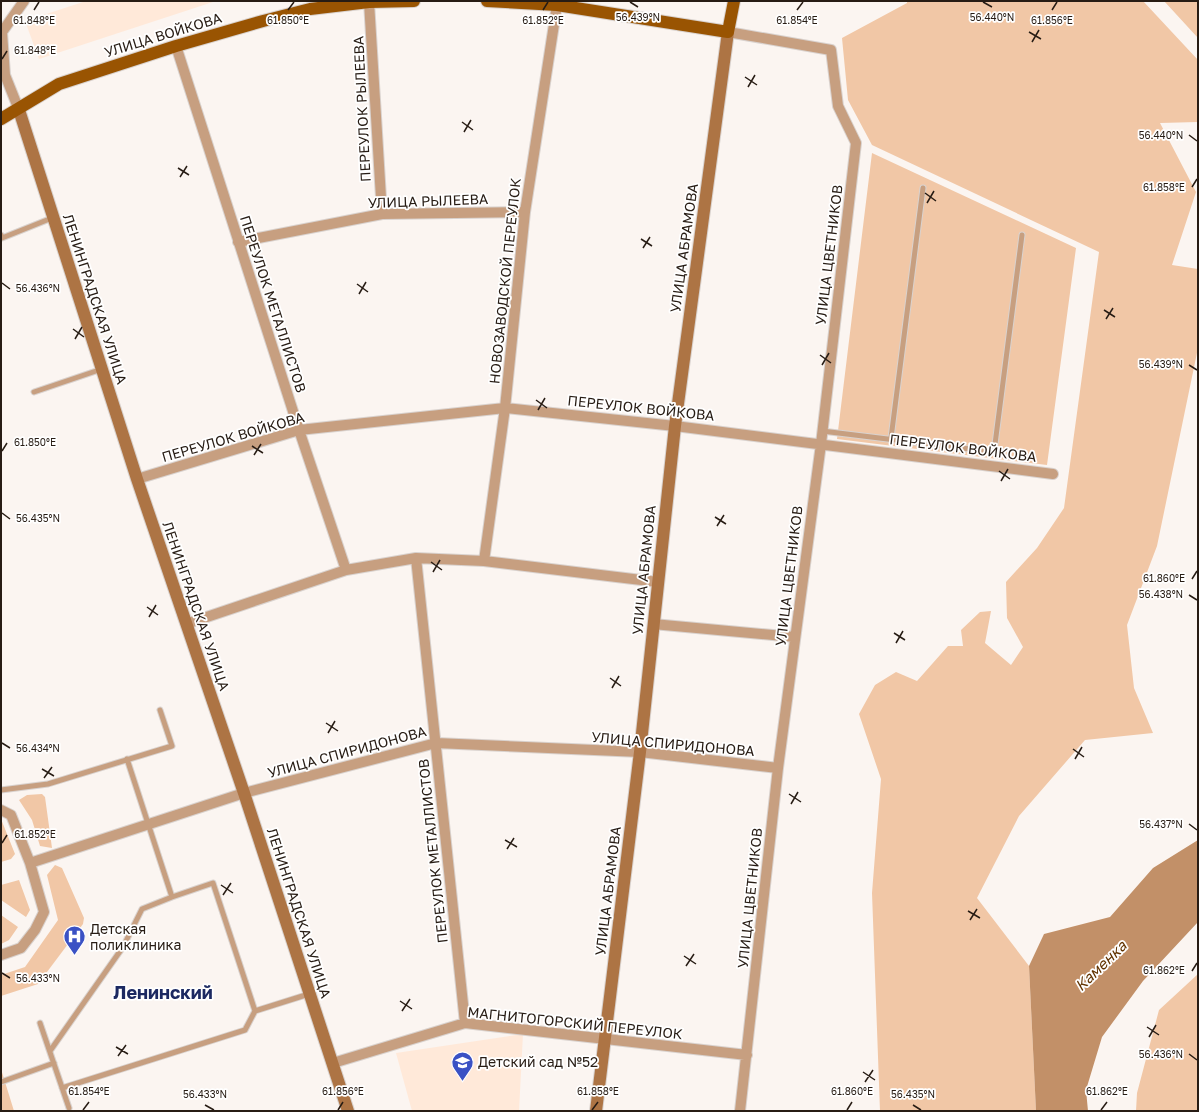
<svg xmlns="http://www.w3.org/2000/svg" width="1199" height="1112" font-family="'Golos Text',sans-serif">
<rect width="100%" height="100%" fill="#fbf5f1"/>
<path fill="#ffe9d9" d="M86 1H216L39 59 25 21Z
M523 1034 519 1111H412L396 1053Z"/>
<path fill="#f1c7a6" d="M907 1H1143L1198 60V122L1160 123 1196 192 1172 265 1198 269V348L1157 546 1127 625 1134 688 1153 733 1085 740 1019 816 977 898 1029 966 1036 1111H880L872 893 881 779 859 714 875 685 896 672 917 681 948 646H963L961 630 980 612 991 611 985 643 1011 665 1023 647 1007 618 1006 582 1037 548 1064 508 1099 252 872 145 848 100 842 38 907 3Z
M1164 1H1198V38Z
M872 153 1076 248 1047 465 837 439Z
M42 794 45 797 52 848 40 846 32 820 19 800 27 795Z
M1 819 15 854 11 859 1 862Z
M55 865 62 868 84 918 83 924 38 984 1 996V975L25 967 58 920 47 875Z
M19 880 30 910 26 917 1 900V885Z
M1 915 18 927 9 940 1 944Z
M1198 974V1111H1136L1137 1093 1159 1010Z
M1 1069 14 1111H1Z"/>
<path fill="#c29068" d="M1198 840V922L1143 981 1102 1037 1086 1090 1088 1111H1036L1029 966 1044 934 1110 917 1153 868Z"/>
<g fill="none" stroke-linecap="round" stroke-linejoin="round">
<defs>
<path id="lane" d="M1 235 2 238 52 218
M34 392 102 369
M822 431 994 452 1022 235
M891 438 923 188
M127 759 172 897 213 883 255 1011
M1 790 48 784 172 746 160 710
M40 1023 69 1108
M50 1051 123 947 142 909 172 897
M1 1082 54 1063
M62 1088 245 1030 255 1011 309 994"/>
<path id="street" d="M369 2 382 214
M728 32 831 50 838 106 856 143 821 444 778 768 740 1111
M176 46 299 430 346 570
M19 110 5 75 2 32 24 1
M238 242 382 214 525 212
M137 479 299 430 505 408 675 426 1053 474
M416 558 465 1023
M484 561 505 408 525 212 557 5
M186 624 346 570 416 558 484 561 658 582
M653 624 795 637
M1 810 11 815 30 863 44 912 35 930 21 948 1 955
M30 863 244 793 436 743 640 752 778 768
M333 1063 465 1023 747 1055"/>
<path id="secondary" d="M19 110 137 479 244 793 348 1111
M596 1111 640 752 675 426 728 32"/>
<path id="primary" d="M487 1 557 5 728 32 734 1
M1 119 59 84 176 46 263 21 310 9 369 2 414 1"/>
</defs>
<use href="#lane" stroke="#d9d2ce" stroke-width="7"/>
<use href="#street" stroke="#d9d2ce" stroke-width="12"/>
<use href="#secondary" stroke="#d9d2ce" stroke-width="14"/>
<use href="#primary" stroke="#d9d2ce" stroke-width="14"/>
<use href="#lane" stroke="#c79f80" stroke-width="5"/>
<use href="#street" stroke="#c79f80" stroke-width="10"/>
<use href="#secondary" stroke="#ad7444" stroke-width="12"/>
<use href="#primary" stroke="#995402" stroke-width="12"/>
</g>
<path fill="none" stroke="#271c14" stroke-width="1.5" d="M630 2 638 7M983 2 992 7M34 10 39 2M288 10 294 2M543 10 548 2M797 10 803 2M1052 10 1057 2M1029 32 1041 39M1032 42 1039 30M2 59 7 51M745 77 757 85M748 87 755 75M462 122 473 130M464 132 471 120M1189 135 1197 141M178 168 189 175M180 177 187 166M1192 187 1197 179M925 193 936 201M927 203 934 191M641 239 652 246M643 248 650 237M2 283 10 289M357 284 368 292M359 294 366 282M1104 310 1115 317M1106 319 1113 308M73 329 84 337M75 339 82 327M820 355 831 363M822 365 829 353M1189 365 1197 370M536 400 547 408M538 410 545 398M252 446 263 453M2 451 7 443M254 455 261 444M999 471 1010 479M1001 481 1008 469M2 513 10 519M715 517 726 524M717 526 724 515M431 562 442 570M433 572 440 560M1192 579 1197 571M1189 595 1197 600M147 607 158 615M149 617 156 605M894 633 905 640M896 643 903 631M610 678 621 686M612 688 619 676M326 723 338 731M328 733 335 721M2 743 10 748M1073 749 1084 757M1075 759 1082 747M42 769 54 776M44 778 52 767M789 794 801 802M791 804 798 792M1189 824 1197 830M505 840 517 847M2 843 7 835M507 849 514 838M221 885 233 893M223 895 231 883M968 911 980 918M970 920 977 909M684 956 696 964M686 966 694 954M1192 971 1197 963M2 973 10 978M400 1001 412 1009M402 1011 410 999M1147 1027 1159 1035M1149 1037 1156 1025M116 1047 128 1054M1189 1054 1197 1060M118 1056 126 1045M863 1072 875 1080M865 1082 873 1070M205 1105 214 1110M913 1105 921 1110M83 1110 89 1102M338 1110 343 1102M592 1110 598 1102M847 1110 852 1102M1101 1110 1107 1102"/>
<defs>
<symbol id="hospital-pin" viewBox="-11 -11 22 30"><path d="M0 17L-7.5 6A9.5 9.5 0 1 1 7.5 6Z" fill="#3a51c4" stroke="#fff"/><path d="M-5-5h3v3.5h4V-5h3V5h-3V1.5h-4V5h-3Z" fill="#fff"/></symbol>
<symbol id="school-pin" viewBox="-11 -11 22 30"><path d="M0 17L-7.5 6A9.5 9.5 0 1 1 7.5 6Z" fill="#3a51c4" stroke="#fff"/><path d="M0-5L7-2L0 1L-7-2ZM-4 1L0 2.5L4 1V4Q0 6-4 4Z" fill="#fff"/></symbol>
</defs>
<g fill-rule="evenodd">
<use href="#hospital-pin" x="62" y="924" width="25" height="34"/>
<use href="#school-pin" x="450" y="1050" width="25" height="34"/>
</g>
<g text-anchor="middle" stroke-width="3.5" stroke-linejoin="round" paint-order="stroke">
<g font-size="14" fill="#271c14" stroke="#fff">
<text transform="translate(163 35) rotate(-17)" y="5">УЛИЦА ВОЙКОВА</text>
<text transform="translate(362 109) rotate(-93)" y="5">ПЕРЕУЛОК РЫЛЕЕВА</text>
<text transform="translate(428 201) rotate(-2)" y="5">УЛИЦА РЫЛЕЕВА</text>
<text transform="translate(684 248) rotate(-82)" y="5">УЛИЦА АБРАМОВА</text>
<text transform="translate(829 255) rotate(-83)" y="5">УЛИЦА ЦВЕТНИКОВ</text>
<text transform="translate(505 281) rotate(-84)" y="5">НОВОЗАВОДСКОЙ ПЕРЕУЛОК</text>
<text transform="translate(95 299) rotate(72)" y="5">ЛЕНИНГРАДСКАЯ УЛИЦА</text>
<text transform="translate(273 304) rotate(72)" y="5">ПЕРЕУЛОК МЕТАЛЛИСТОВ</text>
<text transform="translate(641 408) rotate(6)" y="5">ПЕРЕУЛОК ВОЙКОВА</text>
<text transform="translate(233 437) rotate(-16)" y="5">ПЕРЕУЛОК ВОЙКОВА</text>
<text transform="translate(963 448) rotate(7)" y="5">ПЕРЕУЛОК ВОЙКОВА</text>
<text transform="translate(644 570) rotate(-84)" y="5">УЛИЦА АБРАМОВА</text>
<text transform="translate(789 576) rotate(-83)" y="5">УЛИЦА ЦВЕТНИКОВ</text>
<text transform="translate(196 606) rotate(71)" y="5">ЛЕНИНГРАДСКАЯ УЛИЦА</text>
<text transform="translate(673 744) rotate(5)" y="5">УЛИЦА СПИРИДОНОВА</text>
<text transform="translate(347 752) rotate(-15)" y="5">УЛИЦА СПИРИДОНОВА</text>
<text transform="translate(433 851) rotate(-96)" y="5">ПЕРЕУЛОК МЕТАЛЛИСТОВ</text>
<text transform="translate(608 891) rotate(-83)" y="5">УЛИЦА АБРАМОВА</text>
<text transform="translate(750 898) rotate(-84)" y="5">УЛИЦА ЦВЕТНИКОВ</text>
<text transform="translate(299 913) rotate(72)" y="5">ЛЕНИНГРАДСКАЯ УЛИЦА</text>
<text transform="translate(575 1023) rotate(6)" y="5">МАГНИТОГОРСКИЙ ПЕРЕУЛОК</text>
</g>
<g font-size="14" fill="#271c14" stroke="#fff" text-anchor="start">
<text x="90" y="934">Детская<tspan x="90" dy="16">поликлиника</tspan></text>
<text x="478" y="1067">Детский сад №52</text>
</g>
<g font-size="15" font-style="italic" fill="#623300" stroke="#fff">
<text transform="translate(1101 966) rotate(-44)" y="5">Каменка</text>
</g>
<g font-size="18" font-weight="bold" fill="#1c2961" stroke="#fff">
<text x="163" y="999">Ленинский</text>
</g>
</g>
<g font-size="10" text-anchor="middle" fill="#271c14" stroke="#fff" stroke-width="3.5" stroke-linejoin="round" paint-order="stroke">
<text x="638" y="21">56.439°N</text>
<text x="992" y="21">56.440°N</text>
<text x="34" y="24">61.848°E</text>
<text x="288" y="24">61.850°E</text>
<text x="543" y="24">61.852°E</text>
<text x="797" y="24">61.854°E</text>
<text x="1052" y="24">61.856°E</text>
<text x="35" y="54">61.848°E</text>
<text x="1161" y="139">56.440°N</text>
<text x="1164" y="191">61.858°E</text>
<text x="38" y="292">56.436°N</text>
<text x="1161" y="368">56.439°N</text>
<text x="35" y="446">61.850°E</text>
<text x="38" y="522">56.435°N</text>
<text x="1164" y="582">61.860°E</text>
<text x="1161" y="598">56.438°N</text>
<text x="38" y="752">56.434°N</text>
<text x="1161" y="828">56.437°N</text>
<text x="35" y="838">61.852°E</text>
<text x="1164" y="974">61.862°E</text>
<text x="38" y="982">56.433°N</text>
<text x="1161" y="1058">56.436°N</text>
<text x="89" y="1095">61.854°E</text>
<text x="343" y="1095">61.856°E</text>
<text x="598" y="1095">61.858°E</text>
<text x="852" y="1095">61.860°E</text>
<text x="1107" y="1095">61.862°E</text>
<text x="205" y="1098">56.433°N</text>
<text x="913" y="1098">56.435°N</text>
</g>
<rect width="1199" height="1112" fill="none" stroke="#271c14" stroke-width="4"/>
</svg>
